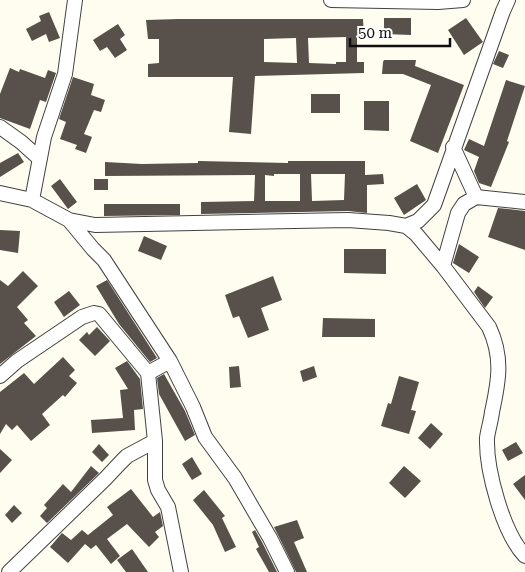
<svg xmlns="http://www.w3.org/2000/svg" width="525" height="572" font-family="'Roboto Serif',serif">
<rect width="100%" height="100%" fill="#fffdf0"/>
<path fill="#58504a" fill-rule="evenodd" d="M49 12 60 38 49 42 46 34 32 41 26 29 41 21 39 16Z
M384 18H411V35L384 34Z
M466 18 483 42 464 55 448 30Z
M178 19H363L364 37H357V62H364V73L255 76 251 134 229 132 233 77H148V64L159 63V39H148L146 20ZM346 37V62H336V64L309 63 308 38ZM296 38 297 63 264 62V39Z
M118 24 125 35 120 39 127 50 115 58 107 47 100 51 93 40Z
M499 51 509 55 503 68 493 64Z
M384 60H416L415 66 464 85 438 153 410 141 431 85 403 74H382L383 62Z
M10 68 19 72 20 69 45 78 48 70 56 73 46 102 40 100 30 129 0 118V94Z
M73 77 94 84 91 95 105 100 101 112 94 110 84 134 92 137 86 153 75 149 77 145 60 139 66 122 59 119Z
M506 80 525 86 507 141 509 142 491 187 479 183 474 171 479 157 464 150 469 139 484 146Z
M311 94H340V113H311Z
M364 101H389V131L364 130Z
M18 153 24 162 0 177V163Z
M198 161 288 163V161H365V175L383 174 384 184 367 185V213L348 211 201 214V202L254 201 255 175 105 176V162L142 164 198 163ZM274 174H300V201H265V175L274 176ZM311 174H345L344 200 312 201Z
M60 179 77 202 68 209 51 186Z
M94 179H108V190H94Z
M417 184 426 200 404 215 394 198Z
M104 204H180V215L104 216Z
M498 208 525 211V250L488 237Z
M0 230 20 231 18 253 0 250Z
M144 236 167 246 161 260 138 251Z
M459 244 479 257 469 273 453 263Z
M344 249H386V274L344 273Z
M23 271 38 286 17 307 28 320 24 323 36 336 0 364V280L8 286Z
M273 276 282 300 261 308 269 330 248 338 239 316 233 318 225 295Z
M107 280 157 358 150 362 119 324 96 286Z
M478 286 493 297 485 308 474 292Z
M69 291 80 305 64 317 54 302Z
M323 318 375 319V337H322Z
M97 327 110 341 95 356 79 340 87 332 89 335Z
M63 357 75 370 69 376 77 383 65 397 63 395 42 414 50 425 31 441 17 425 12 430 6 424 0 434V392L24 373 34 384Z
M127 361 140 379 143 409 134 410 135 430 92 433 91 420 123 418 120 390 128 389 115 368Z
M239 366 241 387 230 388 229 367Z
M314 366 317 377 303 382 300 371Z
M164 374 185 411 195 435 185 441 159 394 157 378Z
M399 376 419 382 411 410 416 411 409 434 381 426 388 403 391 404Z
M431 423 443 434 430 449 418 438Z
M516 442 523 453 508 461 502 450Z
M99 444 109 455 102 462 92 452Z
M0 449 12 460 0 473Z
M192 457 202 474 192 480 182 464Z
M91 466 99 473 47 523 40 516 47 508 44 505 63 484 71 492Z
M404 466 421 481 405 498 389 483Z
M525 475V500L513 484Z
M131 489 153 517 160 512 163 526 155 532 159 537 149 547 127 524 107 539 120 556 111 564 96 545 91 549 85 544 68 563 50 547 62 533 71 540 82 530 88 535 113 515 107 507Z
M204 490 225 516 222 518 236 547 225 552 213 525 193 500Z
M14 505 22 513 12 523 5 515Z
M297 520 304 538 294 542 307 572H296L274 527Z
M255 530 262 542 277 572H269L256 549 259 547 252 532Z
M132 549 148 572H126L117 560Z"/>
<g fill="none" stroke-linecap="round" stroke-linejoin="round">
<defs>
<path id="street" d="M331 0 438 2 463 0
M0 127 21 142 40 159
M453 147 476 197 464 204 458 213 443 266 489 327C503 357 499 380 492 412 491 421 488 430 487 438 486 470 503 533 525 556
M0 193 32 200 69 220 95 225 348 220 389 223 406 226 418 221 434 205 503 11 508 0
M476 197 525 202
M32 200 44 137 65 74 75 0
M69 220 93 249 104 260 170 361 193 407 205 437 235 478 270 538 287 572
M406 226 416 234 443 266
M0 376 17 361 82 317 94 313 99 314 148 373
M155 441V480L158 490 168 507 181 572
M9 572 105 479 121 462 127 456 155 441 148 373 170 361"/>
</defs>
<use href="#street" stroke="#414141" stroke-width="16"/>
<use href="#street" stroke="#fff" stroke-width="14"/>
</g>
<path d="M350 38v8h100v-8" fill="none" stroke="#0e0e0e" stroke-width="2.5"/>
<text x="358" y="38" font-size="15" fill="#0e0e0e" stroke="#ffffff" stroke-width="4" paint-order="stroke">50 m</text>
</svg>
